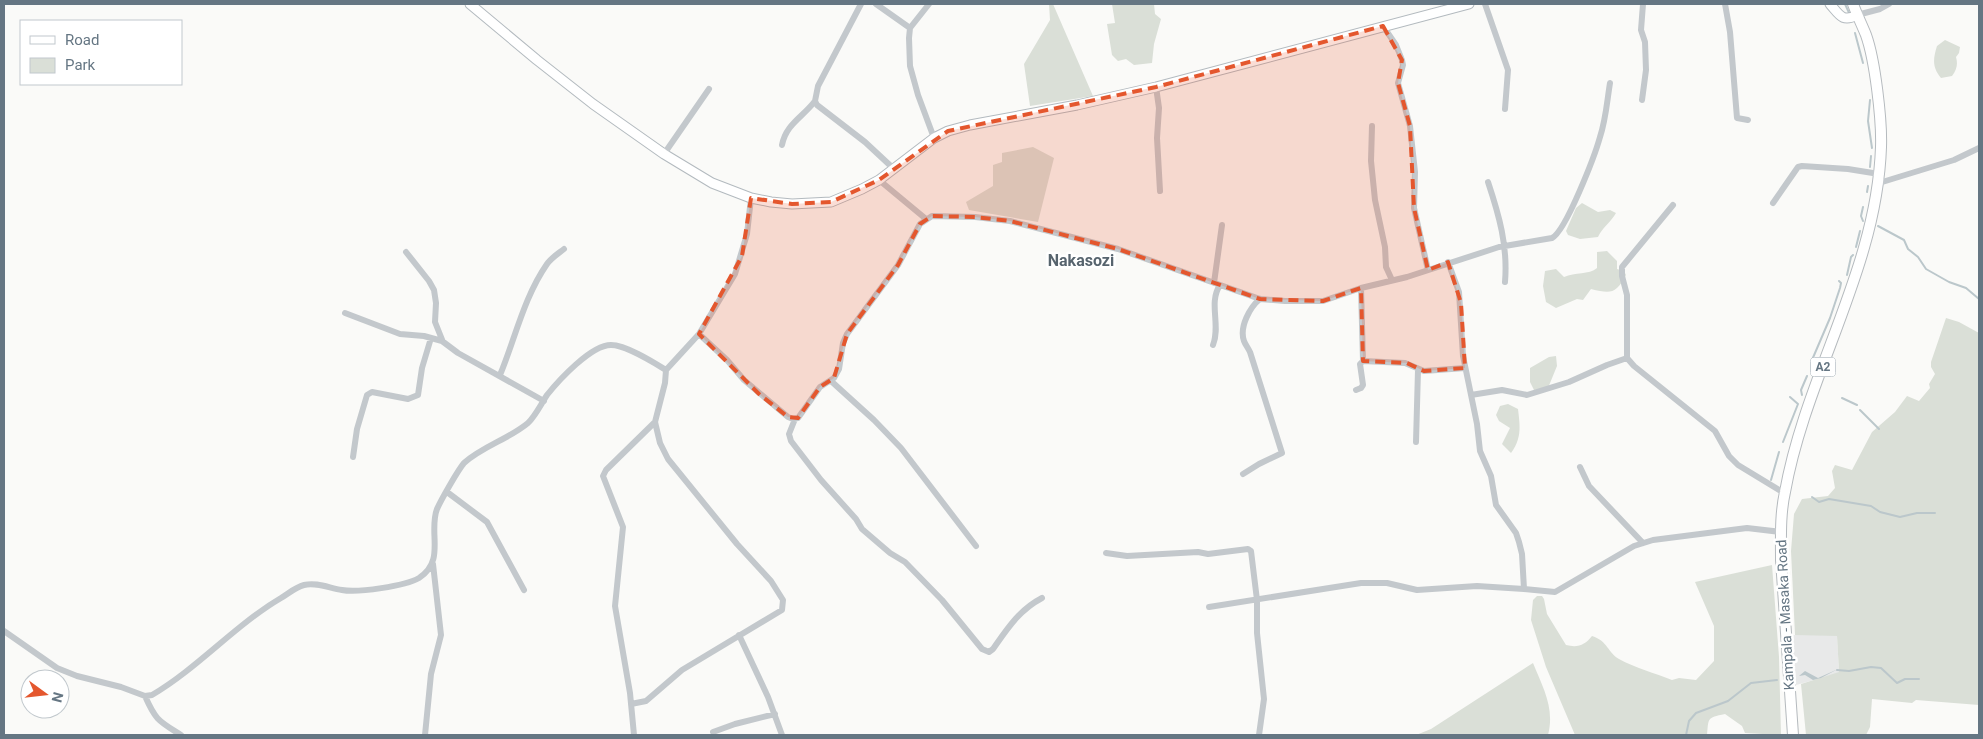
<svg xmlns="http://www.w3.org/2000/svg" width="1983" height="739" font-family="Roboto,sans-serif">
<rect width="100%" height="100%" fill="#fafaf8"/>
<path fill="#e8e9e9" d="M1791 635H1837L1839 673 1796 685Z"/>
<path fill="#dadfd7" d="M1049 4H1053L1093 96 1030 106 1024 64 1050 20Z
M1112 4H1154L1155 14 1161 19 1154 44 1152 63 1134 65 1126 59 1118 61 1112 55 1107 24 1115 23Z
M1945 40 1960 47 1959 53 1956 57C1958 64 1957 69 1952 76L1941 78C1932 67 1933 59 1937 46Z
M1033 147 1054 158 1038 222 969 210 966 202 993 186V165L1002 162V153Z
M1582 203 1598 212 1610 210 1616 213C1611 222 1602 228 1598 237L1580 239 1568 235 1566 231 1576 208Z
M1607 251 1617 261V269L1624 271 1626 275C1616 294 1611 294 1591 289L1583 300 1577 299 1556 308 1546 302 1543 286 1545 271 1556 269 1564 277C1575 272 1589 275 1597 268V252Z
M1946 318 1959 322 1979 333V705L1916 700 1912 703 1872 699 1870 727 1866 735H1806L1801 684 1839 672 1837 636 1795 635 1791 551 1794 514 1802 499 1828 496 1835 488 1832 471 1835 465 1852 470 1872 432 1895 412 1907 396 1919 401 1930 388 1929 384 1935 374 1931 367V362Z
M1556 356 1557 366 1548 388 1534 390 1530 382V368L1549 357Z
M1508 404 1518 409C1520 426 1522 438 1511 453L1502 444 1510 428 1499 421 1496 415 1500 406Z
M1772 565 1779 657 1781 735 1745 733 1742 726 1725 714C1706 718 1709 718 1707 735H1575L1546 667 1531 620 1533 600 1537 596H1542L1544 599 1547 614 1566 645C1578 648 1585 645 1592 636 1608 641 1608 653 1619 659 1635 668 1655 673 1672 680L1679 678 1696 680 1714 661V626L1695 582Z
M1533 663C1543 688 1555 708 1548 735H1416L1431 729Z"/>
<path fill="#bbc7cb" d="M1838 669 1821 678 1813 680 1805 675 1799 676 1805 671 1818 678Z"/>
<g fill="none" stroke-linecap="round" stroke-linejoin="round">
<path stroke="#bbc7cb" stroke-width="2" d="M1845 4 1850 15
M1855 33 1863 63
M1870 100 1868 121 1872 148
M1870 167 1871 156
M1867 192 1868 186
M1863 221 1861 216 1863 207
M1878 226 1904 240 1908 249 1918 257 1926 269 1949 282 1966 288 1979 299
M1856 247 1860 231
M1847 275 1851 257 1853 255
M1812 368V360L1830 318 1840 288 1841 283 1839 281
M1802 395 1801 390 1807 376
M1842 398 1857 405
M1860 410 1879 429
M1783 442 1798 404 1790 397
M1771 480 1779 452
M1812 497 1819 502 1829 499 1871 506 1880 512 1900 517 1917 513H1935
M1837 670 1849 671 1871 667 1881 668 1897 683 1905 679H1919
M1686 735 1689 721 1696 713 1728 701 1751 683 1777 680"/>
<defs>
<path id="secondary" d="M470 4 537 60 593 104 664 154 712 183 751 198 771 202 792 204 831 202 862 189 879 180 934 138 948 131 970 125 1077 105 1156 87 1469 4
M1830 4C1839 14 1842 23 1857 15"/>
<path id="primary" d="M1793 735 1781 560C1781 537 1780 514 1785 492 1806 374 1877 269 1881 147 1882 120 1875 60 1866 35 1862 25 1857 15 1853 4"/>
</defs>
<use href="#secondary" stroke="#b3babf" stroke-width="11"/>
<use href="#primary" stroke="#b5babe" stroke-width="12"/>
<path stroke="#c3c8cc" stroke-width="6" d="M861 4 818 86 815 101 817 105 865 142 894 169
M876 4 910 28
M929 4 910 28 909 38 910 66 918 95 934 138
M1485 4 1508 70 1505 109
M1725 4 1730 32 1737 118 1748 120
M1857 15 1880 9 1889 4
M1383 26 1396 45 1402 60 1403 65 1398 83 1410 126 1415 172 1414 208 1428 270
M1156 87 1159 108 1157 138 1160 191
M1642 100 1646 70 1645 42 1641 30 1643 4
M1372 126 1371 161 1375 200 1385 247 1386 267 1392 280
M782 145C786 124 803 117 815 101
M664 154 709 89
M879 180 926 219
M1488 182C1499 215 1508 246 1505 282
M1879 183 1954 160 1979 148
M1773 203 1798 167 1802 166 1848 169 1879 174
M1673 205 1622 267V276L1627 295V358L1634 366 1715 431 1729 456 1738 465 1784 493
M406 252 429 281 434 290 436 303 435 322 443 342
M1448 262 1459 292 1463 356 1477 424 1480 451 1491 476 1496 505 1516 533 1519 542 1522 554 1524 589 1555 592 1634 546 1653 540 1747 528 1781 532
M1214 283 1222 225
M345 313 400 334 424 336 442 341 458 353 544 401
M699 334 727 360 744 380 788 417 793 419 798 418 820 387 834 378 839 369 843 343 847 334 898 265 920 224 932 216 975 217 1010 221 1118 249 1260 299 1285 301H1323L1361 288 1407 277 1499 247 1552 238C1566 231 1595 155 1600 137 1606 119 1607 101 1610 83
M1213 345C1221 325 1208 303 1220 285
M1363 361 1405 363 1424 371 1465 368
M500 375C515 339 524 297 547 264 551 258 559 253 564 249
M831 381 874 420 901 448 976 546
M1356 390 1361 388 1363 385 1360 364 1363 361 1361 288
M1471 395 1502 390 1527 395 1569 382 1607 365 1627 358
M795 419 789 434 791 441 821 480 856 519 862 529 890 553 905 562 942 600 982 649 989 652 993 649C1007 629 1019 610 1042 598
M1416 442 1418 370
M353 457 357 429 367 395 372 392 408 399 418 395 422 368 431 338
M1580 467 1589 486 1643 543
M1243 474 1259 464 1282 453 1250 352C1248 348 1245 344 1244 341 1239 327 1250 307 1260 299
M447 492 487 522 524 590
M1106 553 1127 556 1198 552 1208 554 1248 549 1251 551 1257 600V633L1264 699 1259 735
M1209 607 1361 583H1387L1417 590 1477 586 1524 589
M4 631 57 668 77 676 121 687 145 696 152 695C198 668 235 625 281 598 289 593 296 587 304 585 317 582 329 588 342 590 358 593 405 586 419 578 446 561 428 532 437 509 441 500 458 470 464 463 483 446 509 439 528 423 536 415 541 404 547 395 559 380 591 345 611 345 626 345 653 362 666 370
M739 635 768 697 782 735
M145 696C156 721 159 721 181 735
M631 704 646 701 682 670 782 610 783 600 771 581 737 544 668 459 660 443 655 422 665 383 666 370 699 334 735 274 747 234 751 198
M713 732 735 724 775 714
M425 735 431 674 441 635 433 564
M634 735 630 693 615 606 623 527 603 476 606 470 655 422"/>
<use href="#secondary" stroke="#fff" stroke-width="9"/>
<use href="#primary" stroke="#fff" stroke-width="10"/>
</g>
<path fill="#e4572e" fill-opacity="0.2" stroke="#e4572e" stroke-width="4" stroke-dasharray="10 6" stroke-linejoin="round" d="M1383 26 1402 60 1398 83 1410 126 1414 208 1428 270 1448 262 1461 303 1465 368 1424 371 1407 363 1363 361 1361 288 1323 301 1260 299 1118 249 1010 221 975 217 932 216 920 224 898 265 847 334 834 378 820 387 798 418 788 417 759 394 699 334 742 256 751 198 792 204 831 202 879 180 948 131 1156 87Z"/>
<g text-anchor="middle" stroke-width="5" stroke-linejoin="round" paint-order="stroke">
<rect fill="#fff" stroke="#939fa8" stroke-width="1" x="1810.5" y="357.5" width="25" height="19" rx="4"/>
<g font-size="12" font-weight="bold" fill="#657683">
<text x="1823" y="371">A2</text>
</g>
<g font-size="14" fill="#657683" stroke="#fff">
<text transform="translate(1785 615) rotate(-93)" y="5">Kampala - Masaka Road</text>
</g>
<g font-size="16" font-weight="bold" fill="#57646e" stroke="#fff">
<text x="1081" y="266">Nakasozi</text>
</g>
</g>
<rect width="1983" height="739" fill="none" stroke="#657683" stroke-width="10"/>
<rect x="20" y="20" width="162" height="65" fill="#ffffff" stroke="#c1c8cd"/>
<rect x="30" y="36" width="25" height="8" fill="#ffffff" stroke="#c1c8cd"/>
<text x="65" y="45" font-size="15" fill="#657683">Road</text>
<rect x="30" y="58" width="25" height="15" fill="#dadfd7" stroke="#c1c8cd"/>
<text x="65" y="70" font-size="15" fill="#657683">Park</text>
<g transform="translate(45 694) rotate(105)"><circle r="24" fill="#ffffff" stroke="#c1c8cd"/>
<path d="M0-4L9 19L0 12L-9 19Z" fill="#e4572e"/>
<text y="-8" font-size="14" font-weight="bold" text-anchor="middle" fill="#657683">N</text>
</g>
</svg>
